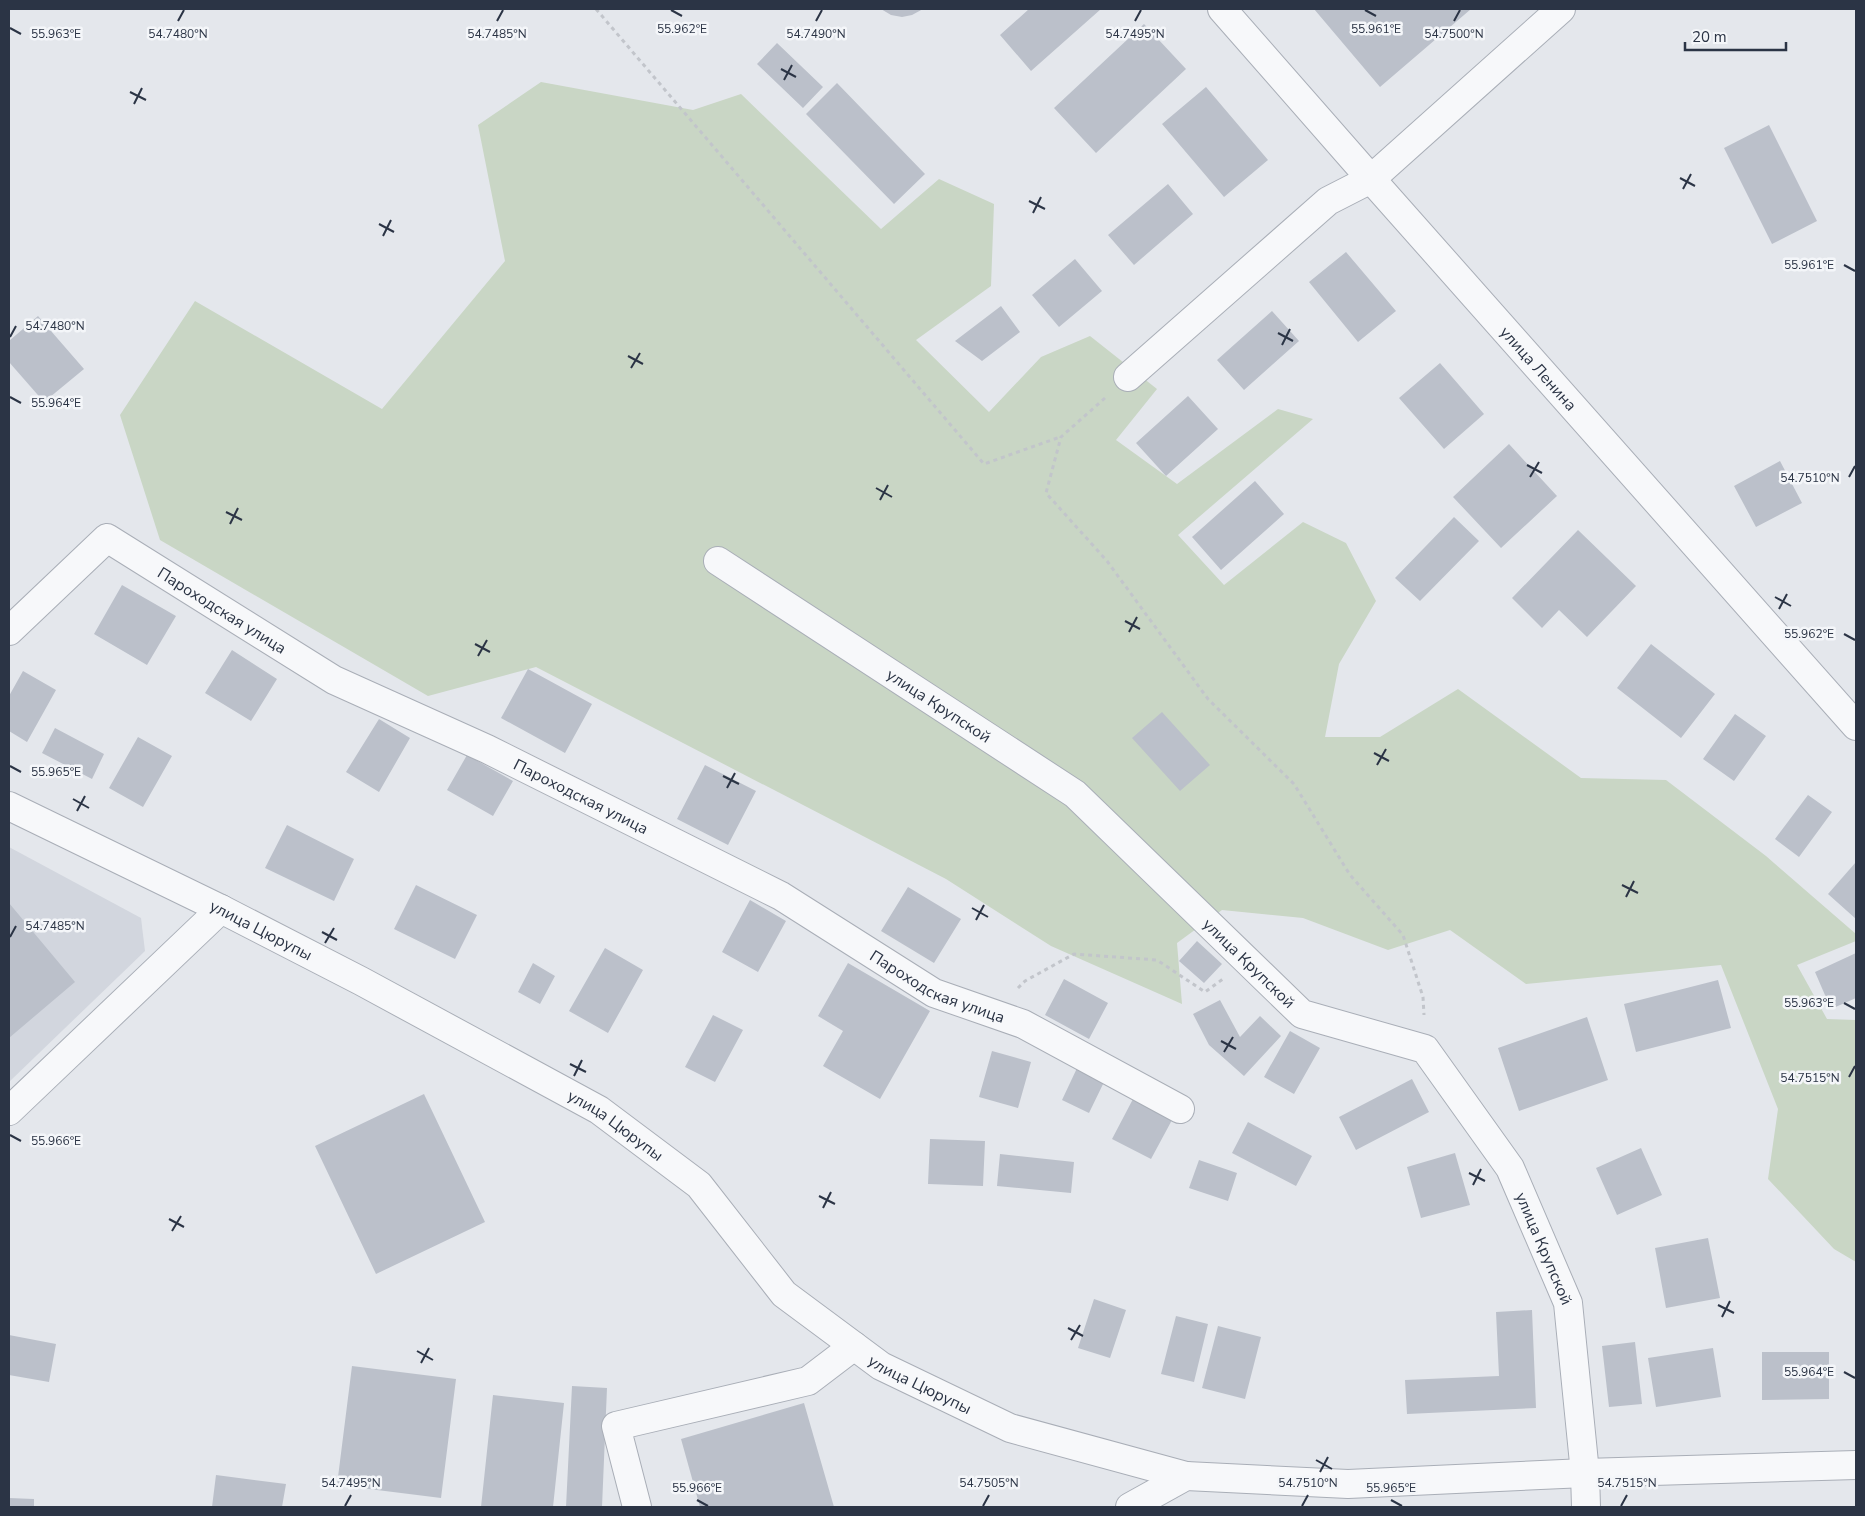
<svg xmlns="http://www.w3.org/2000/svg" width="1865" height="1516" font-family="'Nunito Sans',sans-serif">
<rect width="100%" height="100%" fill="#e4e7ec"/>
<path fill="#d2d6de" d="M9 847 141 918 145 951 9 1082Z"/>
<path fill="#c9d6c5" d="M541 82 693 110 741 94 881 229 939 179 994 204 991 286 916 340 989 412 1041 357 1090 336 1157 389 1116 440 1177 484 1278 409 1313 419 1178 535 1224 585 1303 522 1346 543 1376 601 1339 664 1325 737H1380L1458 689 1581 778 1666 780 1766 856 1856 934V941L1797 965 1827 1019 1856 1020V1262L1834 1249 1768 1179 1778 1109 1721 965 1526 984 1450 930 1388 950 1303 918 1222 910 1177 943 1182 1004 1051 946 946 879 536 667 428 696 160 540 120 415 195 301 382 409 505 261 478 125Z"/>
<path fill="#bbc0ca" d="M881 9H923L912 15 902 17 891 15Z
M1029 9H1101L1031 71 1000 35Z
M1314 9H1471L1380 87Z
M1144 24 1186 69 1096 153 1054 108Z
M777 43 823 87 803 108 757 64Z
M837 83 925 174 894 204 806 114Z
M1206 87 1268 160 1224 197 1162 124Z
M1769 125 1817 221 1772 244 1724 148Z
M1168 184 1193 214 1134 265 1108 235Z
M1346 252 1396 311 1358 342 1309 282Z
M1075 259 1102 291 1059 327 1032 295Z
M1001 306 1020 332 982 361 955 341Z
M1272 311 1299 341 1244 390 1217 360Z
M38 316 84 369 44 402 9 362V341Z
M1440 363 1484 414 1444 449 1399 398Z
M1188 396 1218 429 1166 476 1136 443Z
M1509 444 1557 496 1501 548 1453 497Z
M1780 461 1802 503 1756 527 1734 486Z
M1255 481 1284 514 1221 570 1192 537Z
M1454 517 1479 541 1420 601 1395 578Z
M1578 530 1636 586 1587 637 1559 610 1542 628 1512 598Z
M122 585 176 616 147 665 94 634Z
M1651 644 1715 694 1681 738 1617 688Z
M232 650 277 679 251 721 205 693Z
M528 669 592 704 565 753 501 718Z
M23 671 56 690 27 742 9 731V696Z
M1162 712 1210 765 1180 791 1132 738Z
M1735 714 1766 736 1734 781 1703 759Z
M379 719 410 738 379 792 346 772Z
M55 728 104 754 92 779 42 753Z
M138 737 172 756 143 807 109 788Z
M467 755 513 781 493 816 447 790Z
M705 765 756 791 728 845 677 819Z
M1808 795 1832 812 1799 857 1775 839Z
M287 825 354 859 334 901 265 868Z
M1856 862V919L1828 894Z
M416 885 477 915 455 959 394 929Z
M908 887 961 919 934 963 881 931Z
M750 900 786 921 758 972 722 952Z
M9 903 75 982 9 1038Z
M1197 941 1222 964 1204 983 1179 961Z
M605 948 643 970 608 1033 569 1011Z
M1856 953V998L1831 1009 1815 972Z
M533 963 555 976 540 1004 518 992Z
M848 963 930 1011 880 1099 823 1066 843 1031 818 1016Z
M1064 979 1108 1003 1089 1039 1045 1015Z
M1718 980 1731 1028 1636 1052 1624 1004Z
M1220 1000 1240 1037 1260 1016 1281 1036 1244 1076 1209 1045 1193 1014Z
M713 1015 743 1030 715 1082 685 1067Z
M1587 1017 1608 1080 1519 1111 1498 1048Z
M1290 1031 1320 1048 1294 1094 1264 1077Z
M992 1051 1031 1062 1018 1108 979 1097Z
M1078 1066 1105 1080 1089 1113 1062 1100Z
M1412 1079 1429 1112 1356 1150 1339 1117Z
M424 1094 485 1222 376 1274 315 1146Z
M1133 1099 1172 1120 1151 1159 1112 1139Z
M1248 1122 1312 1156 1296 1186 1232 1153Z
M930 1139 985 1141 983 1186 928 1184Z
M1641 1148 1662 1195 1617 1215 1596 1168Z
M1455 1153 1470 1205 1421 1218 1407 1167Z
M1000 1154 1074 1162 1071 1193 997 1186Z
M1199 1160 1237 1173 1228 1201 1189 1188Z
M1708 1238 1720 1298 1666 1308 1655 1248Z
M1094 1299 1126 1310 1110 1358 1078 1348Z
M1532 1310 1536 1408 1407 1414 1405 1380 1499 1376 1496 1312Z
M1176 1316 1208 1324 1194 1382 1161 1374Z
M1218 1326 1261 1337 1245 1399 1202 1388Z
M9 1335 56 1344 49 1382 9 1375Z
M1635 1342 1642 1404 1609 1407 1602 1346Z
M1713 1348 1721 1397 1656 1407 1648 1358Z
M1762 1352H1829V1399L1762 1400Z
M352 1366 456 1379 441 1498 337 1485Z
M572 1386 607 1388 602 1507H566Z
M493 1395 564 1403 553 1507H481Z
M804 1403 834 1507H700L681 1439Z
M216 1475 286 1484 282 1507H212Z
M9 1498 34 1499V1507H9Z"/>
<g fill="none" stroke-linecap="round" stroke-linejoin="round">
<defs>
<g id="minor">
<path id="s1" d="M1222 9 1371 179 1856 726"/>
<path d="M1128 377 1328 201 1371 179 1561 9"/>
<path id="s2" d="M718 561 1075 794 1302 1014 1425 1049 1510 1168 1568 1303 1585 1473 1586 1507"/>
<path id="s3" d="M9 631 107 538 334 680 487 749 781 896 934 993 1023 1024 1180 1109"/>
<path id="s4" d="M9 806 221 909 361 981 599 1110 699 1185 784 1294 881 1366 1010 1428 1186 1476"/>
<path d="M9 1111 221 909"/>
<path d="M637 1507 616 1426 808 1381 854 1346"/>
<path d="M1130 1507 1186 1476 1348 1484 1585 1473 1856 1465"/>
</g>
</defs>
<use href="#minor" stroke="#a9aeb7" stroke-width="30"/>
<path stroke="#c2c5cb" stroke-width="3" stroke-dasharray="4 4" stroke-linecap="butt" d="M596 9 984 464 1060 437
M1105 398 1061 437 1046 493 1107 561 1208 699 1294 784 1350 875 1403 935 1423 997 1424 1015
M1018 988 1025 981 1074 954 1157 960 1205 992 1223 979"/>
<use href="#minor" stroke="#f7f8fa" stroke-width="28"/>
</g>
<path fill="none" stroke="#2b3445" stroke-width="2" d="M671 10 682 16M1365 10 1376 16M178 21 184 10M497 21 503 10M816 21 822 10M1135 21 1141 10M1454 21 1460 10M10 28 21 34M781 69 796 77M784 80 792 65M130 92 146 100M134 104 142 88M1680 178 1695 186M1683 189 1691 174M1029 201 1045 209M1033 213 1041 197M379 224 394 232M383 236 391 220M1844 265 1855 271M1278 333 1293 341M10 337 16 326M1282 345 1290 329M628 356 643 364M631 368 640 353M10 397 21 403M1527 465 1542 473M1530 477 1539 462M1849 477 1855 466M876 488 892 497M880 500 888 485M226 512 242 520M230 524 238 508M1775 597 1791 606M1779 609 1787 594M1125 621 1140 629M1129 632 1137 617M1844 634 1855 640M475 644 490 652M478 656 487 640M1374 753 1389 761M1377 765 1386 749M10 766 21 772M723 776 739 784M727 788 735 773M73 799 89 808M77 811 85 796M1622 885 1638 893M1626 897 1634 881M972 908 988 917M976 920 984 905M322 932 337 940M10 937 16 926M325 943 334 928M1844 1003 1855 1009M1221 1041 1236 1049M1224 1052 1233 1037M570 1064 586 1072M574 1076 582 1060M1849 1077 1855 1066M10 1135 21 1141M1469 1173 1485 1181M1473 1185 1481 1169M819 1196 835 1204M823 1208 831 1192M169 1219 184 1227M172 1231 181 1216M1718 1305 1734 1313M1722 1317 1730 1301M1068 1328 1083 1336M1071 1340 1080 1325M417 1351 433 1360M421 1363 429 1348M1844 1372 1855 1378M1316 1460 1332 1469M1320 1472 1328 1457M697 1500 708 1506M1391 1500 1402 1506M345 1506 351 1495M983 1506 989 1495M1302 1506 1308 1495M1621 1506 1627 1495"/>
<g text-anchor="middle" stroke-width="5" stroke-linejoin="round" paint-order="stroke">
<g font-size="16" fill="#2b3445" stroke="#f4f6f9">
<text dy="6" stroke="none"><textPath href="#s1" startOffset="479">улица Ленина</textPath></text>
<text dy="6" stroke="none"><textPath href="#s3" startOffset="271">Пароходская улица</textPath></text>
<text dy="6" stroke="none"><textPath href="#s2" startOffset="264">улица Крупской</textPath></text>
<text dy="6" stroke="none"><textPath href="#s3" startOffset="676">Пароходская улица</textPath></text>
<text dy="6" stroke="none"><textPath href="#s4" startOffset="281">улица Цюрупы</textPath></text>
<text dy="6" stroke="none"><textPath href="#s2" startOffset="669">улица Крупской</textPath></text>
<text dy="6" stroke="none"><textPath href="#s3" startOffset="1081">Пароходская улица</textPath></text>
<text dy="6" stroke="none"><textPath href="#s4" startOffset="686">улица Цюрупы</textPath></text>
<text dy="6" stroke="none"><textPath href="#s2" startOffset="1104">улица Крупской</textPath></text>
<text dy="6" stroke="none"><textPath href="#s4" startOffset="1091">улица Цюрупы</textPath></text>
</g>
</g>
<g font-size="12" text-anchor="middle" fill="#2b3445" stroke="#f4f6f9" stroke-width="5" stroke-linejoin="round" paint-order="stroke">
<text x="1376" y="33">55.961°E</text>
<text x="682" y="33">55.962°E</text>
<text x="178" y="38">54.7480°N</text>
<text x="497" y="38">54.7485°N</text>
<text x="816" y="38">54.7490°N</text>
<text x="1135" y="38">54.7495°N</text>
<text x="1454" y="38">54.7500°N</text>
<text x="56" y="38">55.963°E</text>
<text x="1809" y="269">55.961°E</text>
<text x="55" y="330">54.7480°N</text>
<text x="56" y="407">55.964°E</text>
<text x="1810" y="482">54.7510°N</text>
<text x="1809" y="638">55.962°E</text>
<text x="56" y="776">55.965°E</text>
<text x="55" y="930">54.7485°N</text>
<text x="1809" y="1007">55.963°E</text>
<text x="1810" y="1082">54.7515°N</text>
<text x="56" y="1145">55.966°E</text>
<text x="1809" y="1376">55.964°E</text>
<text x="351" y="1487">54.7495°N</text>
<text x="989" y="1487">54.7505°N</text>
<text x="1308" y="1487">54.7510°N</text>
<text x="1627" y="1487">54.7515°N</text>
<text x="697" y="1492">55.966°E</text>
<text x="1391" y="1492">55.965°E</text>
</g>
<rect width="1865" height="1516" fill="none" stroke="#2b3445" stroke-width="20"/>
<path d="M1685 42v8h101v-8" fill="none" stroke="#2b3445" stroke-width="2.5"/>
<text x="1692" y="42" font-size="15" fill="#2b3445" stroke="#f4f6f9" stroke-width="4" paint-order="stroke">20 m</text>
</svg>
